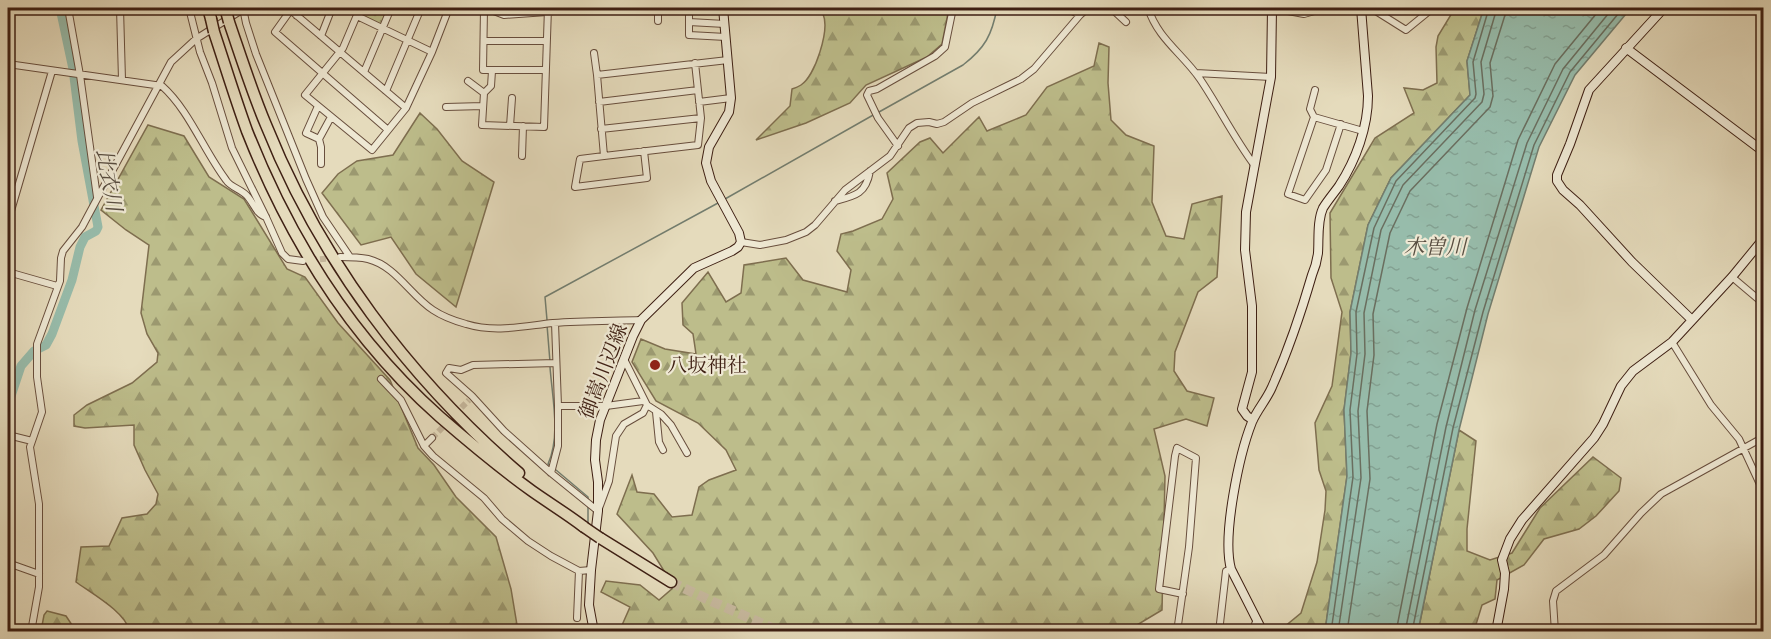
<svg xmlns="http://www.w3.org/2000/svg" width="1771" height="639" font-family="'Libre Bodoni','Noto Serif JP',serif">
<defs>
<pattern id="forest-firs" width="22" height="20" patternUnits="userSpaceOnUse" patternTransform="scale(1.5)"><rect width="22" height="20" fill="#bdbd8b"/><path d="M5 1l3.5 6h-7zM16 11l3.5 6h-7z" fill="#9b9970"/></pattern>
<pattern id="park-dots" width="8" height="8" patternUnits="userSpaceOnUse" patternTransform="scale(1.5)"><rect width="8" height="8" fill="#bdbd8b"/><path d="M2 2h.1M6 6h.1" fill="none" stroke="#9b9970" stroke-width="1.8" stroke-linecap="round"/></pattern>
<pattern id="water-ripples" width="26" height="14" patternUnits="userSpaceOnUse" patternTransform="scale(1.5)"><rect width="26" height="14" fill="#97bcab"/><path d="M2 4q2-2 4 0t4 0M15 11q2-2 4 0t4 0" fill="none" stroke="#83a192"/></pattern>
</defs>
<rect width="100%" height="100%" fill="#e5dbbc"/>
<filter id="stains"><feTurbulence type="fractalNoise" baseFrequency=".00333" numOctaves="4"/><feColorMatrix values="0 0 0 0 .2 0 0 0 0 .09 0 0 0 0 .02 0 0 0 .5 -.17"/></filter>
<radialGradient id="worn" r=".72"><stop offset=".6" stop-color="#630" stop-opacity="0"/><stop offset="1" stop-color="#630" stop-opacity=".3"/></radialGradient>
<path fill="url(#forest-firs)" stroke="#7e6e4f" stroke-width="1.5" d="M816 8H949L942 44 927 57 866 85 850 103 806 123 756 140 790 106 792 89C795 88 798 87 801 85 815 76 830 30 823 14 822 12 819 9 816 8Z
M1455 8H1484L1467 61 1470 95 1391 178 1368 225 1350 312 1351 353 1344 410 1347 476 1325 631 1278 632 1301 613 1317 562 1325 510 1326 491 1319 470 1315 423 1332 386 1342 312 1331 278 1330 213 1375 138 1414 113 1404 88 1423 90 1437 83 1436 47 1438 36Z
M1099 43 1109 47 1108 83 1111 120 1126 135 1154 146 1152 202 1166 236 1184 239 1192 204 1222 196 1217 277 1198 292 1175 352 1174 371 1187 391 1214 398 1207 426 1186 419 1154 429 1165 476 1162 610 1137 625 1115 627 1118 632H619L630 607 601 592 606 581 640 585 659 600 674 587 653 553 617 514 632 475 637 492 654 494 672 517 692 515 699 487 709 480 736 470 726 450 698 423 656 401 632 362 641 339 665 349 696 354 693 334 683 325 682 303 708 272 726 302 741 293 744 265 786 258 803 280 847 292 851 270 837 251 841 234 853 231 882 219 893 199 887 173 920 142 930 138 943 153 979 117 987 131 1026 115 1047 87 1094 66Z
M420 113 437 129 462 161 494 182 456 307 416 274 391 237 361 245 322 193 338 174 357 161 393 155Z
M148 125 184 136 209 177 244 199 287 269 305 277 338 323 390 380 418 448 434 465 456 497 496 537 511 589 518 631H129C127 613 91 593 76 582L81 547 109 546 122 518 147 514 156 504 158 494 145 470 134 445V425L85 428 74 426V415L87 405 132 383 157 362 158 353 147 334 141 313 149 245 126 230 101 210Z
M1459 430 1476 441 1467 529V551L1490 560 1512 553 1540 508 1593 457 1621 478 1619 491 1596 516 1579 529 1544 539 1524 565 1497 580 1495 599 1482 605 1474 631 1418 632Z
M47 611 66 616 76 631H41L44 615Z"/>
<path fill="url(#park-dots)" stroke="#7e6e4f" stroke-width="1.5" d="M362 8H390L381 27 359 15Z"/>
<path fill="url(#water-ripples)" stroke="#737d6e" stroke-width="1.5" d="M1484 8H1631L1575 75 1539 147 1488 314 1459 430 1418 631H1325L1347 476 1344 410 1351 353 1350 312 1368 225 1391 178 1470 95 1467 61Z"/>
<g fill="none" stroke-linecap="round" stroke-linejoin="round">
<path stroke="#6a6e5f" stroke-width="1.5" d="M1331 632 1353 477 1350 410 1357 354 1356 312 1374 228 1396 181 1475 98 1476 94 1473 62 1489 8
M1338 632 1361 478 1358 411 1365 354 1364 313 1381 230 1403 185 1482 102 1484 94 1481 62 1497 8
M1347 632 1370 479 1367 411 1374 355 1373 314 1390 233 1410 191 1490 107 1493 96 1490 63 1505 15 1506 8
M1396 632 1437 424 1467 308 1518 140 1555 64 1601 8
M1405 632 1446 427 1475 310 1527 143 1563 69 1613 8
M1412 632 1453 428 1483 312 1534 145 1570 72 1623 8"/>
<path stroke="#737d6e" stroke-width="1.5" d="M879 112 963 65C985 48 992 35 997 8
M725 199 875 114
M547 320 545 297 718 203
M547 325 550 362
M550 465 548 464C561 436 552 396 550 367
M556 470 588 497V501
M588 525V506"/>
<path stroke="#97bcab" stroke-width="9" d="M8 405 21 366 34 351 46 345 52 334 72 280 80 247 85 237 96 231 98 227 82 141 73 69 60 8"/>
<path stroke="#c4b59a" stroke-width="6" stroke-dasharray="6 3" stroke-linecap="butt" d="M311 260 334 258
M455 414 469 400
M432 438 448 422"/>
<path stroke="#c4b59a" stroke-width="10" stroke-dasharray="10 5" stroke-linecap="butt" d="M671 582 709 600 781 632"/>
<defs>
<path id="street" d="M68 8 80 75 97 197
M120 8 122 80
M189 8 200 52 212 83 232 148 266 217 282 253 288 259 303 261
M243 8 246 23 256 54 306 179 323 217 350 257
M288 8 406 108
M360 8 343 48 305 95 372 150 406 108 432 52 449 8
M689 8V35L726 37
M1066 8 1080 15
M1111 8 1126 22
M1148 8C1158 39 1182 53 1200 79 1219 107 1234 138 1255 166
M1272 8 1304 14 1325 8
M1371 8 1406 30 1433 8
M290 11 275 32 388 130
M297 16 300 8
M357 16 432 52
M658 21V9L724 11
M689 22 725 24
M321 36 332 8
M484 41H546
M594 53 597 75
M695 63 701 118 698 145 604 156 597 75 728 60
M8 64 162 86C189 110 204 151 226 180 231 188 242 189 248 197 254 204 257 215 266 217
M545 70H483L484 9 486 8 504 15 547 12 570 8
M492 71 491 86 484 93 482 125 544 127 548 8
M364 72 391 8
M1196 73 1271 77
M468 81 484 93
M1315 90 1310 109 1314 117 1363 131
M386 91 421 8
M599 102 698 90
M699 102 731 98
M318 106 306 133 319 139 321 147V164
M446 107 483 106
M1314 117 1288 194 1305 200 1326 170 1341 124
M510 126 512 98
M601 129 701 118
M319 139 331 117
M898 146 878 118 867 95 869 91 877 89 935 56 945 47 953 8
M522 156 523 126
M604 156 580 159 575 187 647 178 644 151
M835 201C855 196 866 194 870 171
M8 221 52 71
M741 242 760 245 786 240 806 232 815 225 845 190 890 156 909 128 917 123 929 122 937 124 944 122 972 103 1021 79 1034 69 1080 15 1088 8
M340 257C349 257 359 257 368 259 396 266 410 295 433 310 442 316 455 321 466 324 495 333 524 326 553 323 582 321 612 321 641 320
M8 272 57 286
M1732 277 1764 304
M1672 342 1711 405 1739 439 1764 493
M556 363 473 365 461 370 449 368 446 373 472 396 504 431 551 473 598 511 609 481 616 436 624 424 643 413 647 405 624 359
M381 379 401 400 424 446 433 456 484 498 502 519 528 541 551 556 579 571 591 570
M647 405 661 414 671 425 687 453
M558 406H606L643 401
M656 412 659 442 663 450
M8 435 32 441
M424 446 432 438
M551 473 558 446V406L555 323
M8 563 39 574
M577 618 579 571
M31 632 39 587V504L30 447 42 412 37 377V344L60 281 61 258 63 251 82 227 90 212 171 62 196 39 245 8
M1180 632 1178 625 1189 547 1196 458 1177 448 1175 456 1159 589 1183 594
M1219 632 1226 571 1231 569
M1252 632 1257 619
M1555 632 1553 601 1556 591 1604 555 1641 513 1661 494 1764 437"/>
<path id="secondary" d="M1664 8 1589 90 1570 144 1557 175V181L1563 190 1580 205 1632 262 1692 320
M1626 48 1764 152
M1253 420 1247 416 1242 409 1252 372V306L1245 250 1246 212 1271 77 1272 8
M594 632 589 605 591 570 598 511V482L595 460 596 440 600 420 633 336 641 320 694 268 732 251 738 247 741 242 739 233 711 181 706 163 709 147 729 112 731 98 723 8
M1263 632 1231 569C1222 536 1239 455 1252 422 1257 410 1267 399 1272 387 1288 351 1301 313 1312 275 1315 268 1317 261 1318 253 1319 239 1317 221 1323 208 1328 200 1334 193 1339 186 1356 160 1368 127 1368 96L1361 8
M1496 632 1504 589 1505 573 1502 560 1510 539 1522 520 1594 438 1603 424 1621 386 1633 371 1672 342 1732 277 1764 238"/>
<path id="highway" d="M208 8 211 19
M229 22C241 57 252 92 266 125 320 260 409 378 519 473
M214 32C225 65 235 98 247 131 290 240 352 339 440 417 470 443 500 468 532 491 549 503 567 514 584 527
M600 538 671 582"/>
</defs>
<use href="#street" stroke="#684e3d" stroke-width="8"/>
<use href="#secondary" stroke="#3e1f13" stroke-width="10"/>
<use href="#highway" stroke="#3e1f13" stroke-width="13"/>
<use href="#street" stroke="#eee8d3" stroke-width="6"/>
<use href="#secondary" stroke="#eee8d3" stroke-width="8"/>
<use href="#highway" stroke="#e5dbbc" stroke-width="10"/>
<defs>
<path id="highway-bridge" d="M226 11 229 22
M211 19 214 32
M584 527 600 538"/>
</defs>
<use href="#highway-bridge" stroke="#3e1f13" stroke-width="13" stroke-linecap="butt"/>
<use href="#highway-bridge" stroke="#e5dbbc" stroke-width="10"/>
</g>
<circle fill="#8f2418" stroke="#eee8d3" stroke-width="2" cx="655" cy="365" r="6"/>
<g text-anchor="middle" stroke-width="4.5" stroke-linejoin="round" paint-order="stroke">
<g font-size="20" fill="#3e1f13" stroke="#eee8d3" text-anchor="start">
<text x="667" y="372">八坂神社</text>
</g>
<g font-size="20" fill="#3e1f13" stroke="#eee8d3">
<text transform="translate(603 371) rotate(-69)" y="7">御嵩川辺線</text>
</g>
<g font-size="21" font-style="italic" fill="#594e41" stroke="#eee8d3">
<text transform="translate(109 180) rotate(80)" y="7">比衣川</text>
<text x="1435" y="254">木曽川</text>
</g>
</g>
<rect width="1771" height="639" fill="none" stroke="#e5dbbc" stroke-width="30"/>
<rect x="9" y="9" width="1753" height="621" fill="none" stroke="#3e1f13" stroke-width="3"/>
<rect x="15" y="15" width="1741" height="609" fill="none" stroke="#3e1f13" stroke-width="1.5"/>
<rect width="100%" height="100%" filter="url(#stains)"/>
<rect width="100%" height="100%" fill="url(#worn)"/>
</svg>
